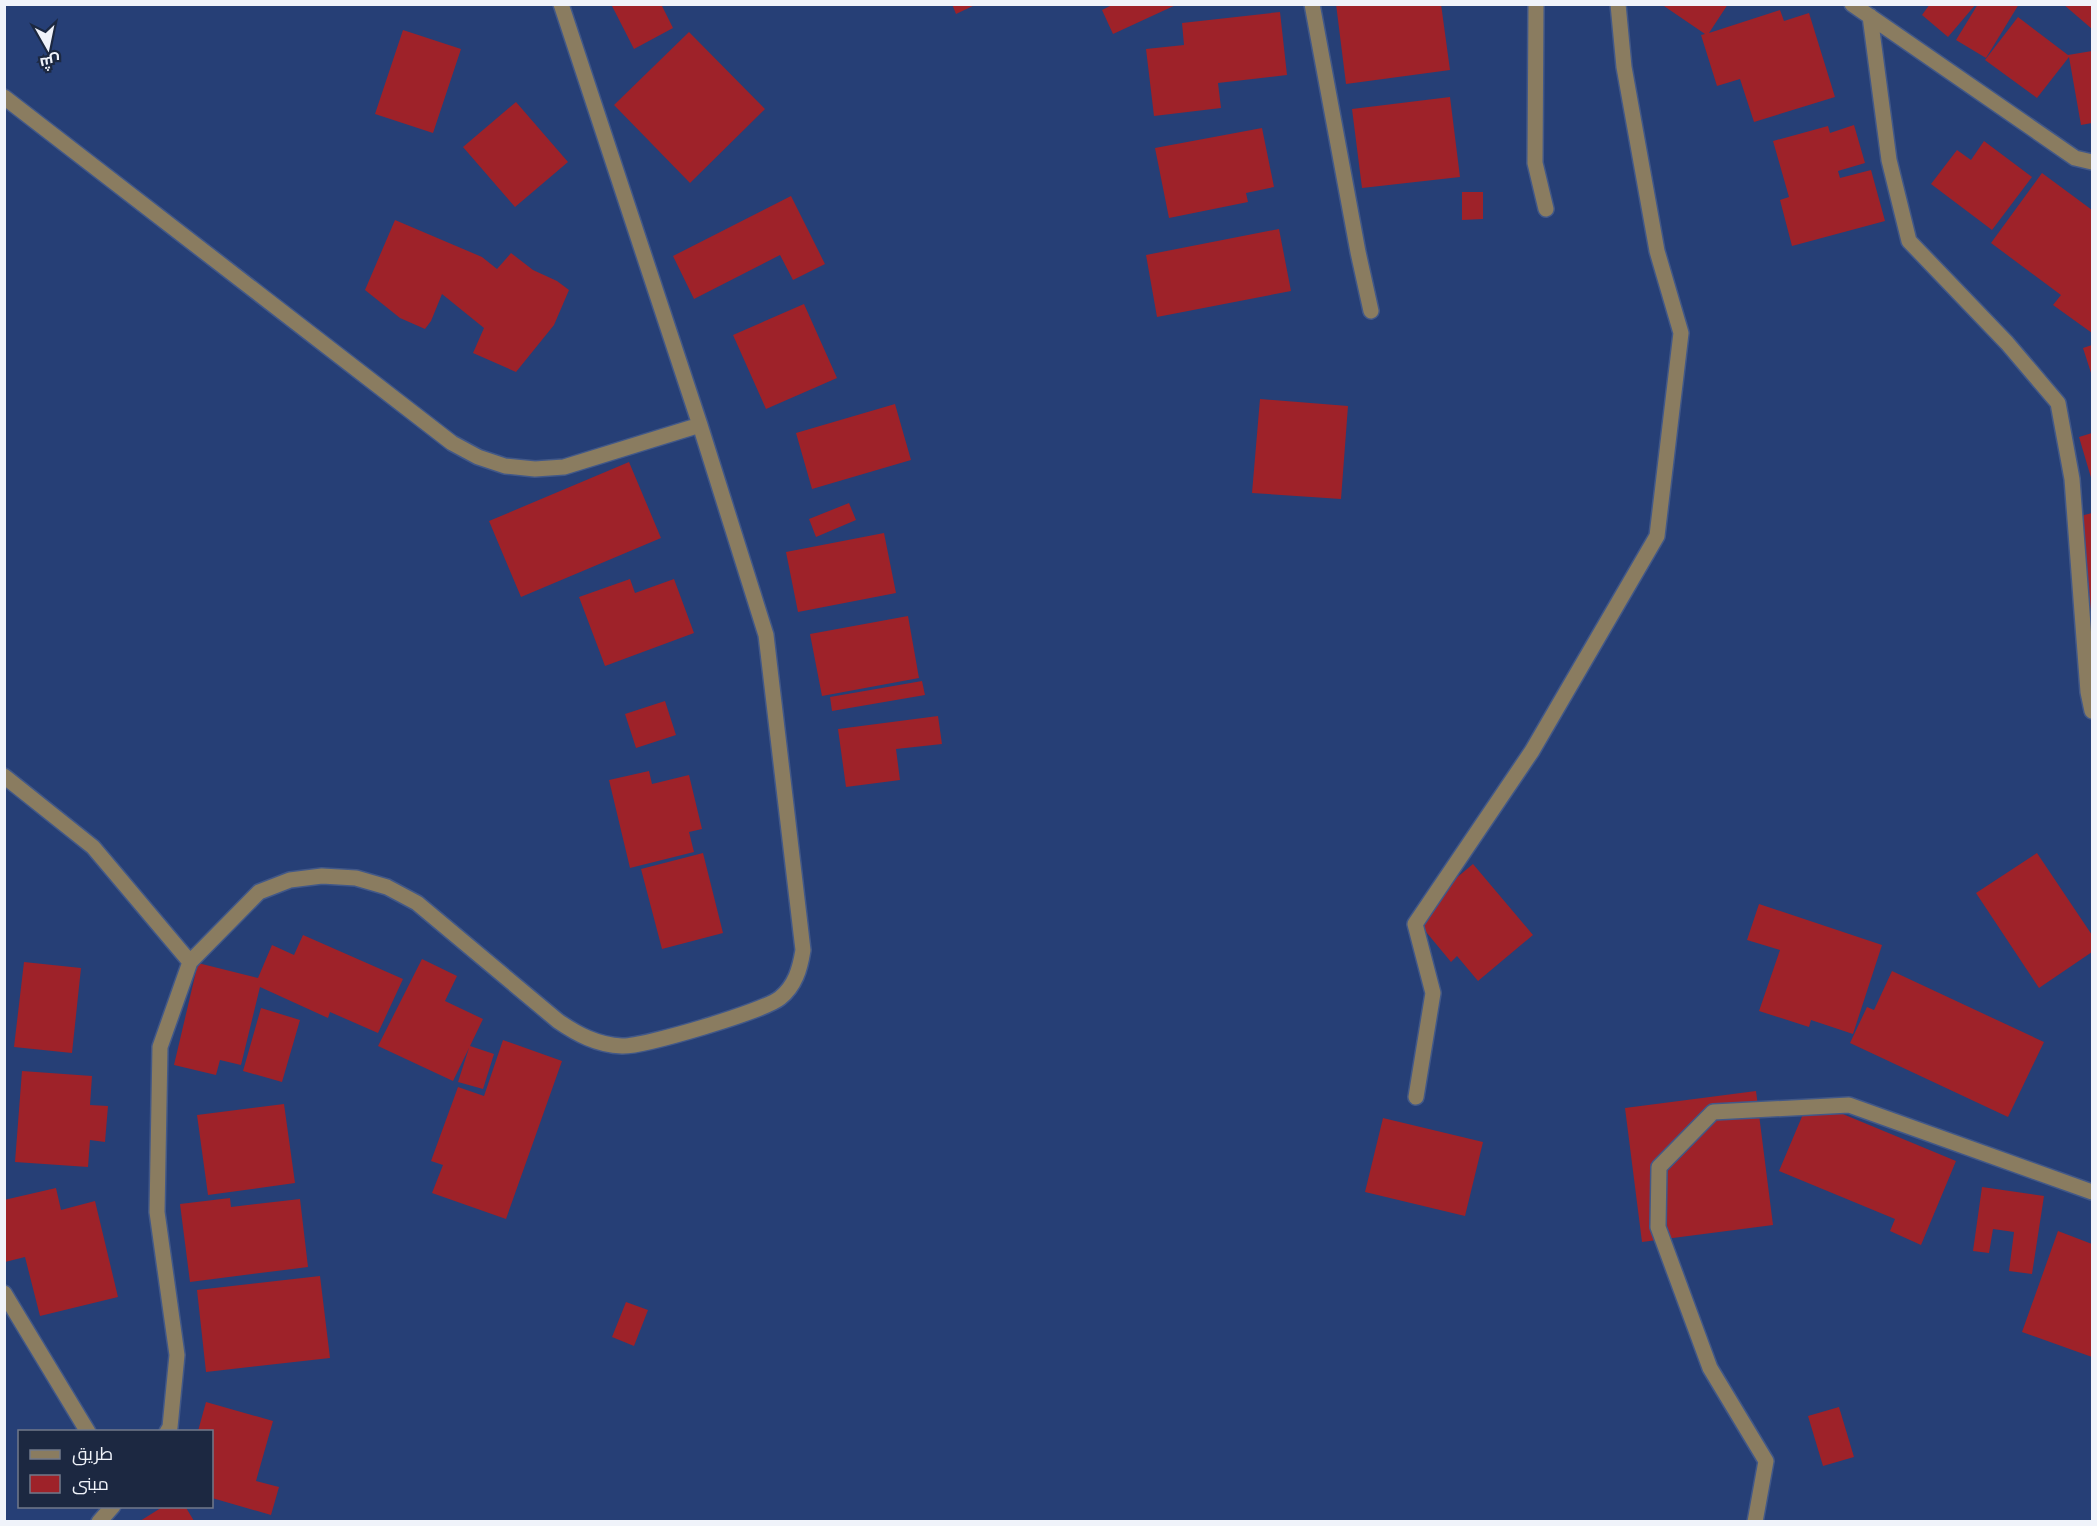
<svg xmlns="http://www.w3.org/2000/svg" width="2097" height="1526" font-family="Cabin,Cairo,sans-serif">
<rect width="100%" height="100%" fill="#263f76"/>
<path fill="#9e2229" d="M611 4H661L673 28 634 49Z
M952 4H977L956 14Z
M1114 4H1178L1113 34 1102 10Z
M1336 4H1441L1450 70 1346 84Z
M1661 4H1728L1709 33 1780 10 1784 21 1809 13 1835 97 1754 122 1740 79 1717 86 1701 35 1705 34Z
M1930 4H1976L1948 37 1922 15Z
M1978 4H2019L1986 58 1956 40Z
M2063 4H2092V29Z
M1280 12 1287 75 1218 83 1221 108 1154 116 1146 49 1184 45 1182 23Z
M2018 17 2068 55 2092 51V123L2081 125 2069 57 2037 98 1985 60Z
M403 30 461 49 433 133 375 114Z
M689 32 765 109 690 183 614 105Z
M1450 97 1460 177 1362 188 1352 109Z
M516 102 568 162 515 207 463 147Z
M1854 125 1865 163 1838 171 1840 178 1871 170 1885 221 1792 246 1780 200 1789 197 1773 141 1828 126 1830 133Z
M1262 128 1274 187 1246 193 1248 202 1169 218 1155 148Z
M1984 141 2032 177 1992 230 1931 184 1957 150 1971 160Z
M2042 173 2092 210V333L2053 305 2061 295 1991 243Z
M1462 192H1483V219L1462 220Z
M791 196 825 264 793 280 780 255 694 299 673 256Z
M395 220 482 257 497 269 511 253 533 270 557 281 569 290 554 325 516 372 473 353 484 328 442 294 431 321 425 329 400 318 365 290Z
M1279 229 1291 291 1157 317 1146 255Z
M804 304 837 378 766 409 733 335Z
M2092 345V376L2083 348Z
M1260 399 1348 406 1341 499 1252 493Z
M895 404 911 460 812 489 796 433Z
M2092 433V481L2079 437Z
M629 462 661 538 521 597 489 521Z
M849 503 856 520 816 537 809 519Z
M2092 513V615L2069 519Z
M884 533 896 593 798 612 786 552Z
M630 579 635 593 674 579 694 633 605 666 579 597Z
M908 616 919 678 822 696 810 634Z
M922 681 925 695 832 711 830 697Z
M665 701 676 735 636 748 625 714Z
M938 716 942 744 896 749 900 780 846 787 838 729Z
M649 771 652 784 689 775 702 829 689 832 694 852 630 868 609 780Z
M703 853 723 933 662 949 641 869Z
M2037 853 2092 935V952L2039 988 1976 893Z
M1473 864 1533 935 1478 981 1457 956 1451 962 1412 915Z
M1759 904 1882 945 1853 1034 1811 1020 1809 1027 1759 1011 1780 950 1747 940Z
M303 935 403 979 378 1033 330 1012 328 1018 260 987 241 1065 220 1060 216 1075 174 1065 198 963 258 978 272 945 294 955Z
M422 959 457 976 445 1001 483 1019 470 1046 494 1054 483 1089 458 1082 469 1048 453 1081 378 1046Z
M24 962 81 968 72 1053 14 1047Z
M1892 971 2044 1042 2008 1117 1850 1043 1867 1007 1874 1010Z
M261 1008 300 1020 282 1082 243 1071Z
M503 1040 562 1061 506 1219 432 1193 443 1165 431 1161 458 1087 484 1096Z
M22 1071 92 1076 90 1105 108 1106 105 1142 90 1140 88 1167 15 1162Z
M1756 1091 1773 1225 1642 1242 1625 1108Z
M1809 1100 1956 1161 1921 1245 1890 1231 1895 1219 1779 1171Z
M284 1104 295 1183 208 1195 197 1115Z
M1383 1118 1483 1142 1465 1216 1365 1192Z
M1982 1187 2044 1196 2032 1274 2009 1271 2014 1232 1993 1229 1989 1253 1973 1251Z
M56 1188 61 1210 95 1201 118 1297 40 1316 25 1257 5 1262 4 1200Z
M230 1198 231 1207 300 1199 308 1267 190 1282 180 1204Z
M2058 1231 2092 1244V1357L2022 1332Z
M320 1276 330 1358 206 1372 197 1290Z
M626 1302 648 1310 634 1346 612 1337Z
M206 1402 273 1421 256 1481 279 1487 271 1515 212 1498V1431H198Z
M1839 1407 1854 1457 1823 1466 1808 1416Z
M164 1506H185L194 1521H140Z"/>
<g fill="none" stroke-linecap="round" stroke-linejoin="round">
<defs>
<path id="minor" d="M1312 4 1358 252 1371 311
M1536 4 1535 163 1546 209
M1852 4 2075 158 2092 162
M1870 16 1889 160 1909 241 2007 343 2058 403 2072 479 2088 692 2092 711
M4 97 452 443 478 457 505 466 535 469 564 467 700 425
M4 776 93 847 190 962
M1416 1097 1433 993 1415 924 1532 751 1657 536 1681 333 1657 251 1624 67 1618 4
M4 1293 88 1432
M167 1432 170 1427 177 1355 157 1212 160 1047 190 962 259 892 290 880 322 876 356 878 387 887 417 903 558 1021C577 1034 597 1045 622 1046 643 1047 764 1011 780 998 795 986 800 969 803 950L766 635 700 425 561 4
M99 1522 113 1506
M1755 1522 1766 1461 1710 1368 1658 1227 1659 1167 1713 1112 1849 1105 2092 1192"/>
</defs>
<use href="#minor" stroke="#425888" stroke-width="18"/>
<use href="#minor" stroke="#8a7c60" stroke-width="15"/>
</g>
<rect width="2097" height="1526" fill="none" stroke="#f0f3fa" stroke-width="12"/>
<rect x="18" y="1430" width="195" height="78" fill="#1c2841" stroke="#71798b" stroke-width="1.5"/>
<rect x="30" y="1450" width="30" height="9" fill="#8a7c60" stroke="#71798b" stroke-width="1.5"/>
<text x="72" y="1460" font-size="18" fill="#f0f3fa">طريق</text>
<rect x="30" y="1475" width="30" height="18" fill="#9e2229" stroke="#71798b" stroke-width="1.5"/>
<text x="72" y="1490" font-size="18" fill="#f0f3fa">مبنى</text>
<g transform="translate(48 48) rotate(171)" stroke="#1c2841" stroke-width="4.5" paint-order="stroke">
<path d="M0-4.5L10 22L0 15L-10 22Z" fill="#f0f3fa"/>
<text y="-9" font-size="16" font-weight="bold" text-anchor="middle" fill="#f0f3fa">ش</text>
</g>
</svg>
